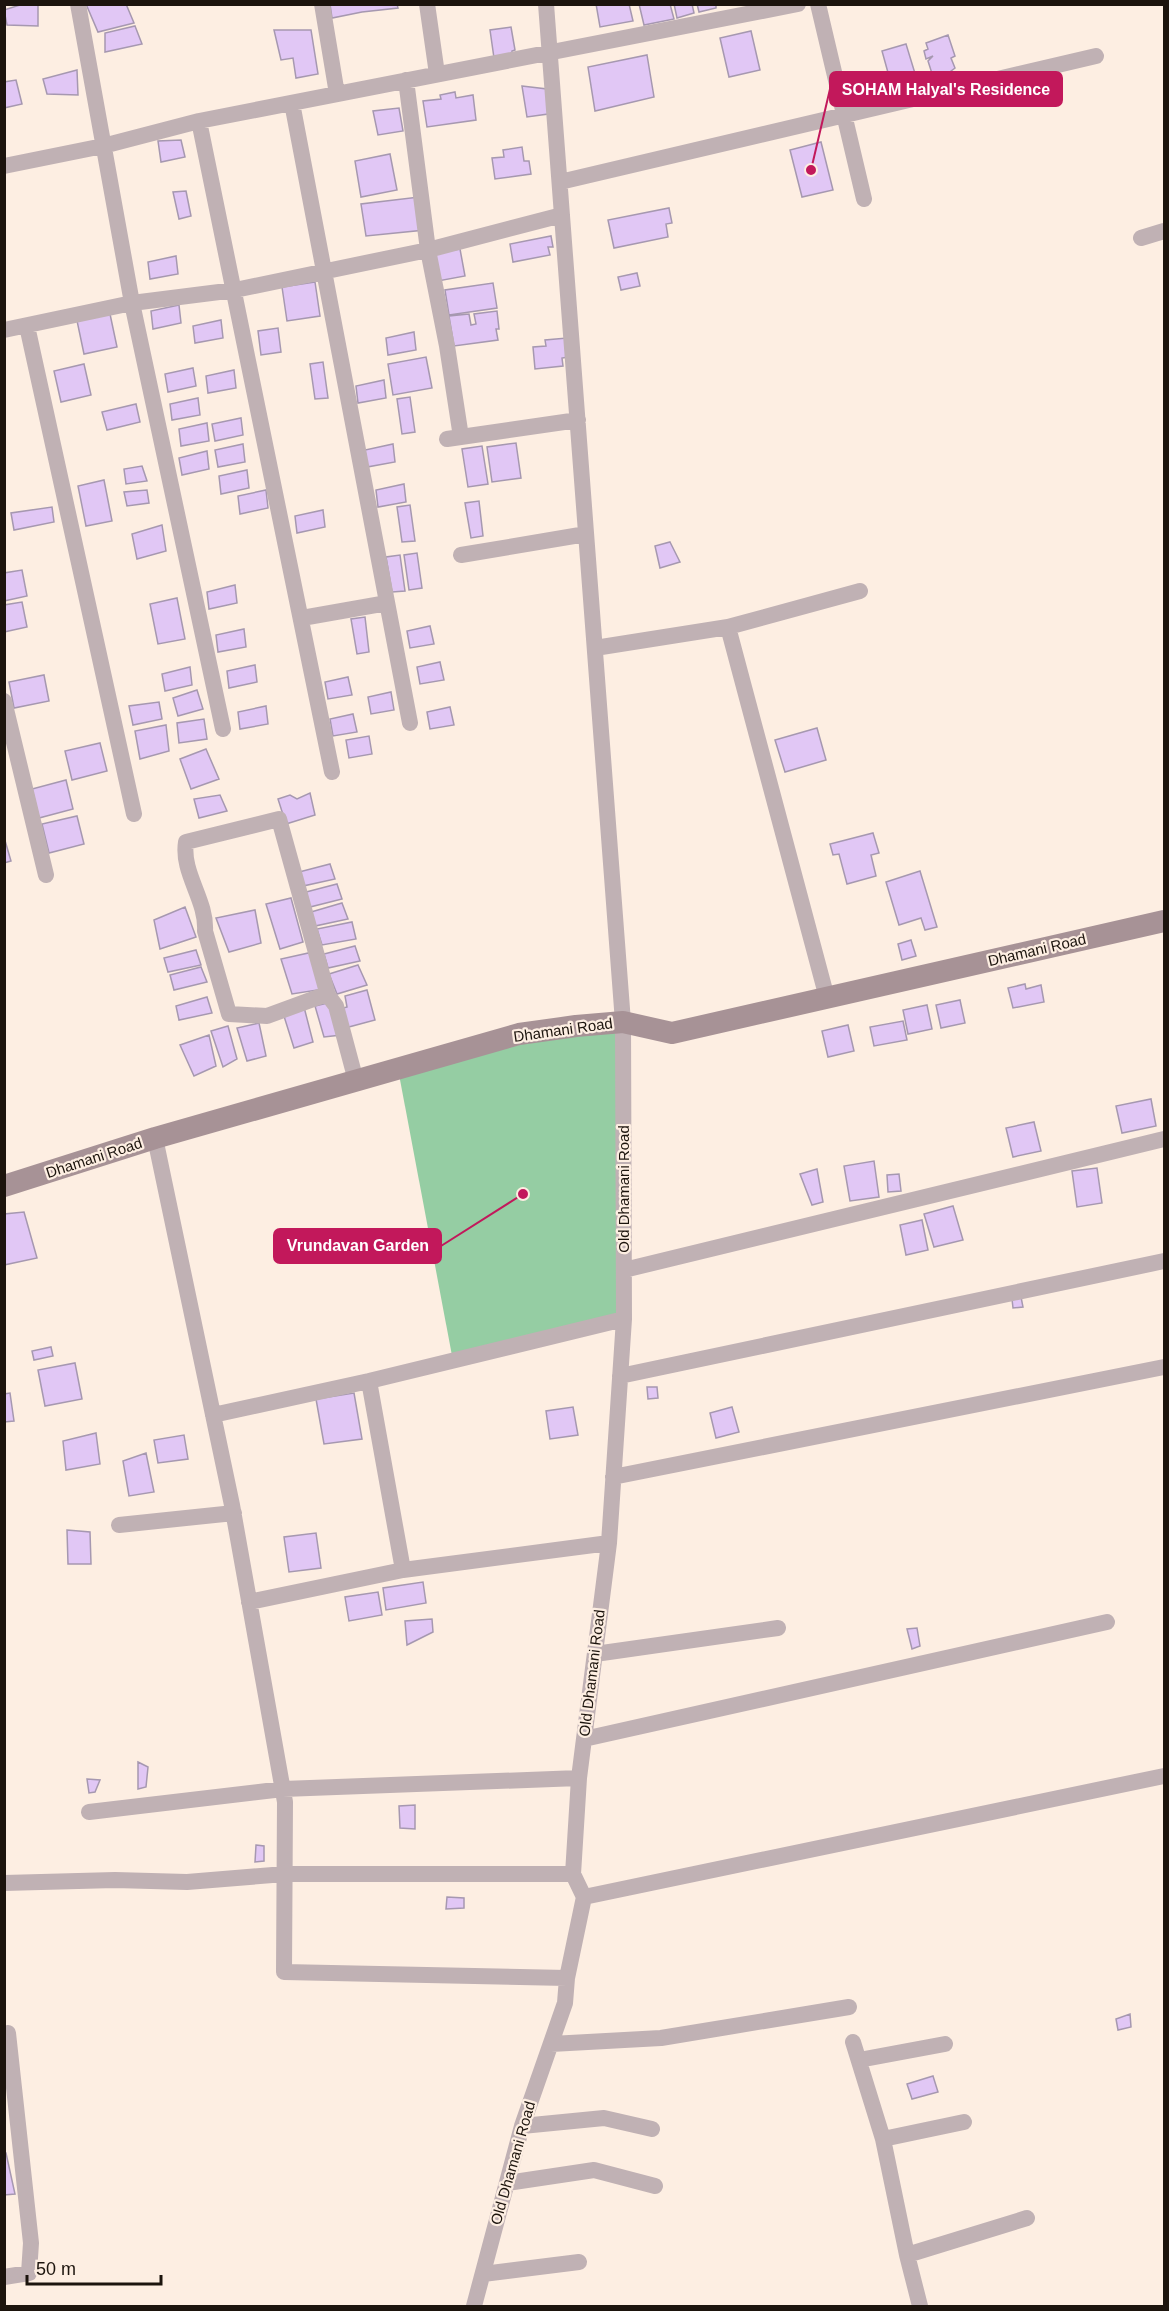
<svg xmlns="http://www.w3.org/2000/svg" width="1169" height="2311" font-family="Helvetica,sans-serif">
<rect width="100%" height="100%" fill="#fdeee2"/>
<path fill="#95cda3" d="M623 1022 624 1319 453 1361 398 1069Z"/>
<path fill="#e1c7f5" stroke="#a698b0" stroke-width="1.5" d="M23 4H38V26L7 25 4 10Z
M86 4H126L134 23 98 32Z
M330 4H397L398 8 362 12 332 18Z
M596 4H629L633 21 600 27Z
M639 4H670L674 19 644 25Z
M674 4H692L694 13 677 18Z
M697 4H716V8L699 12Z
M135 26 142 44 105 52V33Z
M511 27 515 50 512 51V55L494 58 490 30Z
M274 30H311L318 74 296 78 293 58 281 60Z
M751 31 760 70 729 77 720 38Z
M948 35 955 56 951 58 955 68 935 83 928 61 933 56 926 59 924 51 928 49 926 43Z
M906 44 917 80 892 87 882 51Z
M647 55 654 97 595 111 588 67Z
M77 70 78 95 47 94 43 79Z
M16 80 22 104 4 108V82Z
M522 86 547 89 548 114 527 117Z
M455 92 456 98 473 95 476 120 427 127 423 101 441 99 440 95Z
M399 108 403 131 378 135 373 111Z
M181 140 185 157 161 162 158 141Z
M821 142 833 190 802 197 790 150Z
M522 147 524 161H529L531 174 495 179 492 158 504 157 503 150Z
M390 154 397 190 361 197 355 161Z
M186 191 191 216 179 219 173 192Z
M419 197 425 230 366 236 361 204Z
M669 208 672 223 666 224 668 237 614 248 608 220Z
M551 236 553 247H548L550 255 513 262 510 244Z
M460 249 465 276 438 281 433 253Z
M176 256 178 274 150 279 148 262Z
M637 273 640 286 621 290 618 277Z
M315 282 320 316 287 321 282 287Z
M493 283 497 308 449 315 445 290Z
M179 305 181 323 153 329 151 311Z
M497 311 499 329H496L498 340 454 346 449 316 469 314 471 325 476 324 474 314Z
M110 314 117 347 84 354 76 316Z
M221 320 223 338 195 343 193 326Z
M278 328 281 352 261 355 258 331Z
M414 332 416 350 388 355 386 338Z
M567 338 568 357 562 358 563 366 535 369 533 347 546 346 545 340Z
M426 357 432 388 393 395 388 364Z
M323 362 328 398 315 399 310 364Z
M84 364 91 395 61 402 54 371Z
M193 368 196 386 168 392 165 374Z
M234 370 236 388 208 393 206 376Z
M384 380 386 398 358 403 356 386Z
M410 397 415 432 402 434 397 399Z
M198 398 200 415 172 420 170 404Z
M136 404 140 422 107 430 102 412Z
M241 418 243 435 215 441 212 424Z
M207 423 209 441 181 446 179 429Z
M516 443 521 478 492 482 487 447Z
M243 444 245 462 218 467 215 450Z
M393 444 395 462 367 467 365 450Z
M482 446 488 484 468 487 462 449Z
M207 451 209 469 182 475 179 458Z
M142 466 147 481 126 484 124 469Z
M247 470 249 488 221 494 219 476Z
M104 480 112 521 86 526 78 486Z
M404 484 406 502 378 507 376 490Z
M147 490 149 503 127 506 124 492Z
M266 490 268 508 240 514 238 496Z
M479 501 483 536 471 538 465 503Z
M410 505 415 541 402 542 397 507Z
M52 507 54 522 14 530 11 513Z
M323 510 325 527 297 533 295 516Z
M162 525 166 551 137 559 132 534Z
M670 542 680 562 660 568 655 546Z
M417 553 422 588 409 590 404 555Z
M400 555 405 591 392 592 386 557Z
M22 570 27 596 4 601V573Z
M235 585 237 603 209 609 207 592Z
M177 598 185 639 158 644 150 604Z
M22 602 27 627 4 632V605Z
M365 617 369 652 357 654 351 619Z
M430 626 434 644 410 648 407 631Z
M244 629 246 647 218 652 216 635Z
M440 662 444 680 420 684 417 667Z
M255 665 257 682 229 688 227 671Z
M190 667 192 685 165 691 162 674Z
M44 675 49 701 14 708 9 682Z
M348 677 352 695 328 699 325 682Z
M197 690 203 709 178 716 173 698Z
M391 692 394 710 371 714 368 697Z
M159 702 162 719 133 725 129 706Z
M266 706 268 724 240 729 238 712Z
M450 707 454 725 430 729 427 712Z
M353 714 357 732 333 736 330 719Z
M204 719 207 739 179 743 177 723Z
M166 725 169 751 140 759 135 731Z
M817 728 826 760 785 772 775 740Z
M369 736 372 754 349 758 346 740Z
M100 743 107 771 72 780 65 751Z
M206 749 219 779 191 789 180 759Z
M66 780 73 809 39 818 32 789Z
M310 793 315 815 286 824 278 799 290 795 297 799Z
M220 795 227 811 199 818 194 799Z
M77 816 84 844 49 853 42 824Z
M873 833 879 853 871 855 876 876 847 884 839 854 833 855 830 844Z
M4 837 11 861 4 863Z
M330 864 335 879 303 886 299 872Z
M920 871 937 927 925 930 921 918 899 925 886 882Z
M337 884 342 899 310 907 306 892Z
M291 898 303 942 280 949 266 904Z
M342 903 348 919 315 926 311 912Z
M185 907 196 937 160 949 154 920Z
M255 910 261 943 229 952 216 918Z
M352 922 356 939 322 945 317 929Z
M911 940 916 956 902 960 898 944Z
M355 946 360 961 328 968 324 954Z
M196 950 201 965 168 972 164 958Z
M313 952 324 989 292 994 281 959Z
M358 965 367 985 337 994 329 974Z
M201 967 207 982 174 990 170 975Z
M1025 984 1026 989 1041 985 1044 1002 1013 1008 1008 988Z
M367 990 375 1020 345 1028 340 1009 347 1007 345 996Z
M207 997 212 1013 179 1020 176 1006Z
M960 1000 965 1023 941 1028 936 1005Z
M332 1002 341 1035 324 1037 315 1006Z
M927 1005 932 1029 908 1034 903 1010Z
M304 1007 313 1042 294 1048 283 1013Z
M903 1021 907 1040 874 1046 870 1027Z
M259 1023 266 1056 247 1061 237 1028Z
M848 1025 854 1051 828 1057 822 1031Z
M228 1026 237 1059 223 1067 211 1031Z
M209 1035 216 1066 194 1076 180 1045Z
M1151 1099 1156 1126 1122 1133 1116 1106Z
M1034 1122 1041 1151 1013 1157 1006 1128Z
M874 1161 879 1197 850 1201 844 1166Z
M1097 1168 1102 1203 1077 1207 1072 1171Z
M817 1169 823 1202 812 1205 800 1174Z
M899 1174 901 1191 888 1192 887 1175Z
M953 1206 963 1240 934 1247 924 1214Z
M24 1212 37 1258 4 1265V1214Z
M922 1220 928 1250 906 1255 900 1225Z
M1021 1297 1023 1307 1013 1308 1012 1299Z
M51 1347 53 1356 34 1360 32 1351Z
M75 1363 82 1399 45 1406 38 1370Z
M647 1387H657L658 1398 648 1399Z
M10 1393 14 1421 4 1422V1394Z
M354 1393 362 1439 324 1444 316 1399Z
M573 1407 578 1435 550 1439 546 1411Z
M732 1407 739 1432 716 1438 710 1413Z
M96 1433 100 1464 66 1470 63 1441Z
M184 1435 188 1459 158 1463 154 1440Z
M146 1453 154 1492 129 1496 123 1461Z
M67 1530 90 1532 91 1564H68Z
M316 1533 321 1568 289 1572 284 1537Z
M423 1582 426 1603 386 1610 383 1588Z
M378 1592 382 1615 349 1621 345 1597Z
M432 1619 433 1632 407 1645 405 1621Z
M917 1628 920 1646 912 1649 907 1629Z
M138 1762 148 1767 146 1787 138 1789Z
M87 1779 100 1780 95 1792 89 1793Z
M415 1805V1829L400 1828 399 1806Z
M256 1845 264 1846V1861L255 1862Z
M447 1897 464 1898V1908L446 1909Z
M1130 2014 1131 2027 1118 2030 1116 2019Z
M933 2076 938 2092 912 2099 907 2084Z
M4 2153H6L15 2194 4 2195Z"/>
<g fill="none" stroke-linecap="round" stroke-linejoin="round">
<path stroke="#c0b1b4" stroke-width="16" d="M78 4 132 303 223 729
M322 4 337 94
M427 4 437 74
M818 4 864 199
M406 80 428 250 447 346 461 437
M292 103 410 723
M199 121 332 772
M4 166 103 146 199 121 798 4
M560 182 1096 56
M1141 238 1164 231
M27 326 134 814
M4 330 132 303 235 290 428 250 562 215
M447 439 578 420
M461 555 586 534
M302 618 387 603
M728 627 860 591
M595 648 728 627 827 998
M4 701 46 875
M327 992 279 819 186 842C181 873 207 900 205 931L229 1014 267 1016 327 994 336 1006 356 1081
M155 1138 232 1505 285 1802 284 1972 567 1978
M624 1270 1164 1139
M620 1376 1164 1261
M213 1415 369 1381 624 1319
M613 1477 1164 1367
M119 1525 234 1513
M403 1570 609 1543
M249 1602 403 1570 369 1381
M595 1654 778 1628
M584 1739 1107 1622
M89 1812 283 1789 579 1778
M4 1883 115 1880 187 1882 285 1874H573
M584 1897 1164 1776
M853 2042 883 2139 907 2255 920 2306
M551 2044 661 2038 849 2007
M859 2060 945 2044
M522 2126 604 2118 652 2129
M883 2139 964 2122
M507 2183 594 2170 655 2186
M907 2255 1027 2218
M483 2274 579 2262
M4 2277 29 2273 31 2243 8 2033
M474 2306 522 2126 565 2003 567 1978 584 1897 573 1874 579 1778 609 1543 624 1319 623 1022 546 4"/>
<path stroke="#a79296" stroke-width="22" d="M4 1186 155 1138 519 1034 576 1026 623 1022 672 1033 1164 921"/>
</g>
<g text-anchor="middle" stroke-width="4.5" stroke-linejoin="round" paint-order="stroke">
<g font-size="15" fill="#1c140d" stroke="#fdeee2">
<text transform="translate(1037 950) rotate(-13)" y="5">Dhamani Road</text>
<text transform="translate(563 1030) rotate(-8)" y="5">Dhamani Road</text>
<text transform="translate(94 1158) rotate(-18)" y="5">Dhamani Road</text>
<text transform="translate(624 1189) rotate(-90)" y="5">Old Dhamani Road</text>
<text transform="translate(592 1673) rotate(-83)" y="5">Old Dhamani Road</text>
<text transform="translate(513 2163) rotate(-74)" y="5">Old Dhamani Road</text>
</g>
</g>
<path fill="none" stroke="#c2185b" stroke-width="2" d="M811 170L830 89M523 1194L441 1246"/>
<g fill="#c2185b" stroke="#fdeee2" stroke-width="2">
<circle cx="811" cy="170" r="6"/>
<circle cx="523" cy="1194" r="6"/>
</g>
<g fill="#c2185b" stroke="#c2185b" stroke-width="2">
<rect x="830" y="72" width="232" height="34" rx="6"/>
<rect x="274" y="1229" width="167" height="34" rx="6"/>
</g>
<g font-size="16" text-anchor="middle" font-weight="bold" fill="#fff">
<text x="946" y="95">SOHAM Halyal's Residence</text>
<text x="358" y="1251">Vrundavan Garden</text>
</g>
<rect width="1169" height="2311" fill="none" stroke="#1c140d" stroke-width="12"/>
<path d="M27 2275v9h134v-9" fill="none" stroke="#1c140d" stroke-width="3"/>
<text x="36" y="2275" font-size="18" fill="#1c140d" stroke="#fdeee2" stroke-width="4.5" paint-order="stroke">50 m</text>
</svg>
